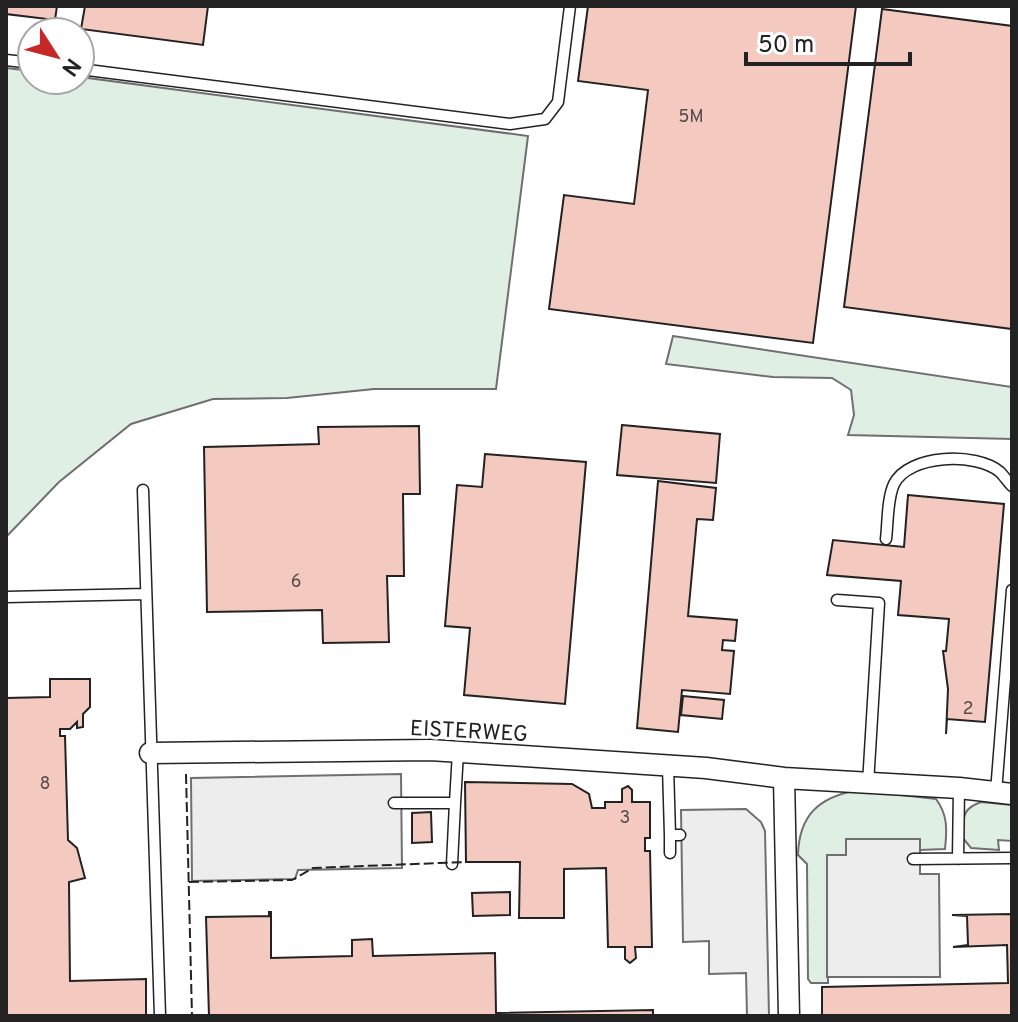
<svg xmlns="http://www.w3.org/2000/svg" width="1018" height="1022" font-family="Overpass,sans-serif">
<rect width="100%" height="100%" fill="#fff"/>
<path fill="#e0efe3" stroke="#6f6f6f" stroke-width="2" d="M6 68 32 71V80H80V77L528 136 496 389H374L287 398 213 399 131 424 59 482 6 537Z
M673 336 1012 387V439L848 435 854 415 851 390 832 378 773 377 666 364Z
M858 790 936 799C948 815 947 830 945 849L920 850V840L847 839 846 855H827L828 983H811L808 979 807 864 798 855C799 815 819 797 858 790Z
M981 802 1012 805V841L998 840 999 850 971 848 962 837C964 818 961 809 981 802Z"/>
<path fill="#ededed" stroke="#6f6f6f" stroke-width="2" d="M401 774 402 868 298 870 295 879 192 881 191 778Z
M746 809 761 822 765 831 769 1016H747L746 973 709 974V941L683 942 681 810Z
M846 839H920V874H939L940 977H827V855H846Z"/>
<path fill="#f3c9c0" stroke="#222" stroke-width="2" d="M6 6H57L55 20 6 14Z
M85 6H208L203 45 81 29Z
M588 6H856L813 343 549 309 564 195 634 204 648 90 578 81Z
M882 9 1012 26V329L844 307Z
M622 425 720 434 716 483 617 475Z
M419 426 420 494H403L404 576H387L389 642 323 643 322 610 207 612 204 447 319 444 318 427Z
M485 454 586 462 565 704 464 695 470 628 445 626 447 602 457 485 482 487Z
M658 481 716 488 713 520 697 519 688 616 737 620 735 641 723 640 722 650 734 651 730 694 682 690 678 732 637 728Z
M908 495 1004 504 985 722 947 719 946 734 948 689 943 651H946L949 619 898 615 901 581 827 575 833 540 904 547Z
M50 679H90V707L83 714V727L77 728V722L70 729H60V736H65L68 840 77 848 85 878 69 882 70 981 146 979V1016H6V698L50 697Z
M683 696 724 700 722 719 681 715Z
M465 782 572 784 589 794 592 808H605V802H622V789L628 786 632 790V802H650V838H645V851H650L652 947H635L636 958 630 963 625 959V947H608L606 868 564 869V918H519L520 862H466Z
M431 812 432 842 412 843V813Z
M510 892V915L473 916 472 893Z
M269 912H271V958L352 956V940L372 939 373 956 495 953 496 1013 653 1010V1016H209L206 917 269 916Z
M1012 914V1016H822V987L1008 983 1007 945 953 947 968 945 967 916 952 915Z"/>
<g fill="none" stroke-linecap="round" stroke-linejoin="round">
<defs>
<path id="service" d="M6 60 32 63
M80 69 510 124 545 119 558 102 570 6
M143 490 160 1016
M886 539C888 523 887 499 894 484 909 454 976 452 1000 472 1004 476 1008 482 1012 486
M6 597 146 594
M837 600 879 603 868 784
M668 766 670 835H680
M996 792 1012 590
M394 803H455L458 752
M670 835V853
M913 859 1012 858
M958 859 959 788
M452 864 455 803"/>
<path id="minor" d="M150 753 430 750 706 768 784 778 959 788 1012 794
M784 778 789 1016"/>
</defs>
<use href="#service" stroke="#222" stroke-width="13"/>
<use href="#minor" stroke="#222" stroke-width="23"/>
<use href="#service" stroke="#fff" stroke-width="10"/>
<use href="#minor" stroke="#fff" stroke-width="20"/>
<path stroke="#222" stroke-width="2" stroke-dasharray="10 4" stroke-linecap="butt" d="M186 774 192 1016
M189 882 292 880 313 868 466 862"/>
</g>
<g text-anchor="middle" stroke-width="6" stroke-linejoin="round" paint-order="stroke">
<g font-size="18" fill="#564c4a">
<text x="691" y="122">5M</text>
<text x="296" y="587">6</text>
<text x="968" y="714">2</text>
<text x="45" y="789">8</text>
<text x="625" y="823">3</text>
</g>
<g font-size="22" fill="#222" stroke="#fff">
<text transform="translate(469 730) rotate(3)" y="8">EISTERWEG</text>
</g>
</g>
<rect width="1018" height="1022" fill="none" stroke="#222222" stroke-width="16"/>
<g transform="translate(56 56) rotate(126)"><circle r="38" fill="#ffffff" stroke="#a7a7a7" stroke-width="2"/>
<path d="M0-6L14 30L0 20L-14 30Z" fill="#c62828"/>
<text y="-12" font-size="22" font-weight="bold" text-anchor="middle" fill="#222222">N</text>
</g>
<path d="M746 52v12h164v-12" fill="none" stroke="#222222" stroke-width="4"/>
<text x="758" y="52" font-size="24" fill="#222222" stroke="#ffffff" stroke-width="6" paint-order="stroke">50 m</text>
</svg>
